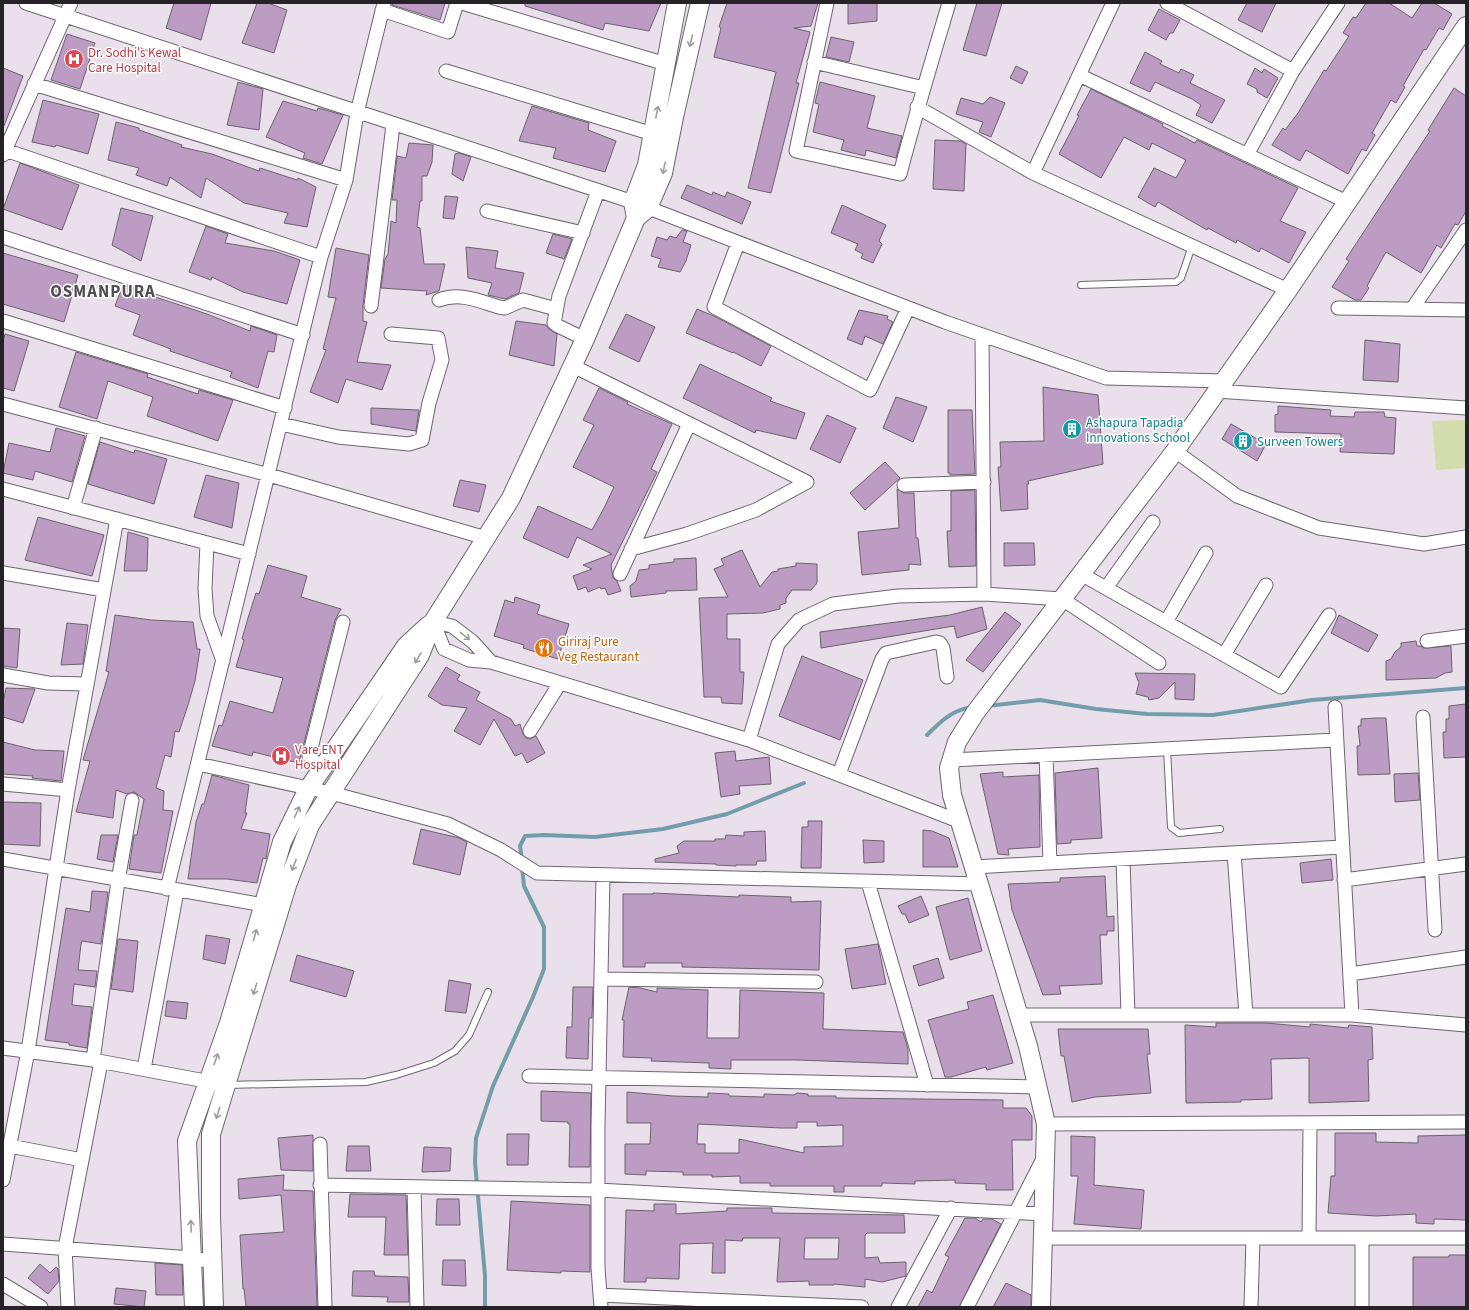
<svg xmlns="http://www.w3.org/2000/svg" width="1469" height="1310" font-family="'Source Sans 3',sans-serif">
<rect width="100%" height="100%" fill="#eae0ec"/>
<path fill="#d3dcad" d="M1466 420V468L1436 470 1432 421Z"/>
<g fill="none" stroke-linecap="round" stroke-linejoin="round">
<path stroke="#749dac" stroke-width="4" d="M987 706 1040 700 1096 709 1147 714 1213 715 1312 700 1466 688
M927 735C940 722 953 709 973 707
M522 860 520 846 525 836 544 835 595 837 663 829 727 814 804 783
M485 1307V1276L475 1162 476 1138 493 1086 533 997 544 969V927L524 886 522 867"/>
</g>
<path fill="#bd9cc4" stroke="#6b626c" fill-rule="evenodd" d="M174 3H211L201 40 166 28Z
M257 3H268L287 10 274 53 242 43Z
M392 3H445L440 20 392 5Z
M525 3H661L649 31 605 23 603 30 525 6Z
M727 3H818L811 26 794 28 810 32 796 83H799L771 193 748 188 776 72 714 57 721 28 719 27Z
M848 3H877V21L848 24Z
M977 3H1002L986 56 963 50Z
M1247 3H1276L1262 32 1238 20Z
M1366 3H1389L1412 18 1422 3H1434L1452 14 1443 30 1439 28 1426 50 1424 49 1403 86 1405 87 1396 103 1391 100 1372 133 1375 135 1366 151 1362 149 1348 174 1306 150 1300 161 1272 145 1283 128 1285 130 1298 113 1324 70 1326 71 1349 36 1343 33 1353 17 1356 18Z
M1159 9 1180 20 1173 33H1170L1166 40 1148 30Z
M67 34 95 43 80 89 51 80Z
M831 37 854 42 849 62 826 57Z
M1145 52 1162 61 1160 64 1179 73 1181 69 1194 75 1190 83 1225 100 1212 123 1196 115 1201 105 1192 99 1155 82 1150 92 1130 83Z
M1016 66 1028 72 1022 84 1010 78Z
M3 68 23 76 4 126H3Z
M1255 68 1262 73 1264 69 1278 78 1267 98 1257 92V89L1247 84Z
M238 82 263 89 259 130 227 125Z
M820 82 875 96 867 128 902 136 896 158 866 150 865 156 841 150 844 140 813 132 819 104 815 103Z
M1454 88 1466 96V211L1458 225 1455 224 1441 248 1437 245 1421 273 1386 252 1367 286 1369 288 1361 300H1355L1332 287 1349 261 1346 259 1430 131 1428 130Z
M1091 89 1163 124 1162 126 1195 143 1197 140 1298 188 1280 221 1306 232 1289 263 1261 248 1259 252 1237 240 1236 243 1208 228 1207 230 1158 202 1155 207 1138 197 1154 168 1176 178 1186 160 1152 143 1149 150 1124 137 1101 178 1059 154 1079 116 1077 115Z
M990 97 1005 103 991 137 979 132 983 122 956 114 961 98 983 104Z
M43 100 99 114 88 154 56 145 55 147 32 142Z
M283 101 317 111 318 108 343 115 322 164 303 158 305 153 266 137Z
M532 106 589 123 588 130 616 141 605 172 553 158 556 148 519 141Z
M116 122 139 128V130L182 145 181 147 212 154 259 171 260 168 297 180 298 178 316 187 307 227 284 223 288 213 244 203 206 178 201 198 170 177 167 186 136 175 139 168 108 160Z
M935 140 961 141 966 144 964 191 933 189Z
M409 143 433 145 432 162 427 176H422V201H420L417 227 420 228 424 264H445L439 291 426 295 427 291 381 288 385 259 388 254 391 221 396 223 397 200H392L397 158V156L406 158Z
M459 153 471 157 463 181 452 174 455 154Z
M20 163 79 185 62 230 3 209Z
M687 185 712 195 713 192 725 197 727 192 751 202 742 224 681 198Z
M445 196 458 197 454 219 443 218Z
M842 205 886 225 879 241 882 244 873 263 861 258 863 254 855 250 858 244 831 233Z
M121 208 153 216 141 261 112 245Z
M206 226 228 234 225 243 274 251 300 260 287 304 243 292 212 277 211 280 189 272Z
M682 230 687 231 683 242 691 245 686 261 680 272 658 267 661 259 651 256 657 237 667 240 670 236 676 238Z
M553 234 572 239 564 259 546 253Z
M466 247 498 251 495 268 524 273 519 293 505 299 488 295 492 283 468 278Z
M336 248 369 255 363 305V321L367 322 357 362 391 365 382 390 346 379 338 403 310 392 326 350 323 349 336 298 328 297Z
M3 253 78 275 64 322 3 304Z
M123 285 137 289V291L207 314 250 331 251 326 277 335 274 352 268 351 258 388 230 377 232 372 170 351 171 349 133 335 140 315 115 306Z
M697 309 716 317 771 346 761 366 733 352V353L686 333Z
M859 310 888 316 887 319 893 322 883 344 865 336 862 345 847 339Z
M626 314 655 327 639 362 609 348Z
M516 321 546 325 549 329 557 334 554 366 509 355Z
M5 334 29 341 14 391 3 388V341Z
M1365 340 1400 344 1398 382 1363 380Z
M76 352 148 374 147 377 198 394 199 390 233 400 218 441 147 416 153 397 108 381 97 419 59 407Z
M700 364 772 398 770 401 805 413 796 439 756 430 755 433 683 398Z
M1043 387 1098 395 1103 464 1028 481 1029 484H1027L1028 509 1001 511 998 467H1001L1000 442 1044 441Z
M599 388 628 402 627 404 672 424 651 469 657 472 611 565 613 578 617 581 621 591 608 595 605 588 601 589 600 587 588 592 586 587 578 590 573 576 592 569 583 565 612 554 577 537 568 558 523 538 538 506 592 530 604 508 614 487 573 467 594 425 583 420Z
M896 397 927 407 913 442 883 428Z
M1278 406 1331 410 1330 416 1354 417 1355 412H1384L1385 417 1396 418 1394 454 1340 452 1341 434 1275 432V415L1278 414Z
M371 408 419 410 416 431 371 424Z
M948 410H972L975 474 950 475V473H948Z
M827 415 856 428 840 463 810 449Z
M1231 424 1266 444 1257 461 1222 439Z
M56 428 85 436 72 482 35 471 33 480 3 473 9 443 50 452Z
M100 442 134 453 135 450 167 459 154 504 88 484Z
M885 462 900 478 865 510 850 493Z
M206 475 239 483 232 528 194 517Z
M460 480 486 485 479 512 453 506Z
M897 489 904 493H914L916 538H918L921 565 909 564V570L862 575 858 532 899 528Z
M975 490 976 566 949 567 947 531H951V491Z
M38 517 104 535 92 576 25 560Z
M128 532 148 538 147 571H124Z
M1004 543H1034L1035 565 1004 566Z
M742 550 760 587 772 572 778 571V569L796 566V563L817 564V583L811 590H792L786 598V603L780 605V609L763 613 727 614V639H740V672H744L742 704 722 703 721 697H704L699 598 728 597 714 569 724 565 721 559Z
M696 558 697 590 666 591V593L631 597 630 586 636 581 639 570 649 569V565L674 562V559Z
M268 565 307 576 301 597 341 609 335 620 299 763 253 752 252 756 212 746 219 725 222 726 230 701 273 713 283 678 236 667 244 640 242 639 248 618 256 593 259 594Z
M515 597 540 605 537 614 569 624 558 659 523 648 524 645 494 636 505 600 514 603Z
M982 607 987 629 957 638 954 626 821 648 820 632 950 615Z
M1005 612 1021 624 983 672 966 660Z
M115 615 151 620 193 622 197 649H200L195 681 188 705 179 732 175 731 171 757 165 755 156 788 164 791 163 810 173 811 161 873 129 869 134 835H137L144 799 134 792 127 794 116 790 113 818 76 812 90 761 83 760 109 672 106 671Z
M1339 615 1378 635 1368 652 1331 633Z
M67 623 88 625 83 664 61 665Z
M3 628 20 629 17 668 3 666Z
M1416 641 1417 646H1420L1424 648 1451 646 1452 672 1445 673 1436 678 1386 680V661L1391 659 1395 652 1401 647V643Z
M802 656 863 680 840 740 779 716Z
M446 667 460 675 457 680 480 692 476 700 511 719 515 726 520 724 523 734 526 738 530 739 536 736 545 753 527 763 522 753 515 756 494 719 480 745 454 731 467 708 442 705 428 696Z
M1135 673 1195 674 1194 700 1175 699V682L1159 698 1149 700 1148 697 1136 694 1139 683Z
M6 688 35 689 23 723 3 717V703Z
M1466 704V757L1444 758 1443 732H1446V719H1449V706Z
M1376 718H1386L1390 774 1358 775 1357 746H1360L1358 726H1361V719Z
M3 742 35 750 64 751 61 781 32 778 33 776 3 774Z
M735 751 736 761 769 757 771 784 739 786 740 794 721 797 715 753Z
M1098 768 1102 838 1071 840V843L1057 844 1055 773Z
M1003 772V777L1039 775 1040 847 1008 849 1009 855 998 854 980 774Z
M1418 773 1420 800 1395 802 1394 774Z
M212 775 249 785 245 813H247L241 829 270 834 266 859 263 858 257 883 227 879H188L196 822 202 804H204Z
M3 802 41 803 40 846 3 844Z
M808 821H822L821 868H801L802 827H808Z
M421 829 459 838 467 842 460 875 413 864Z
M923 830 932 831 949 838 958 867H923Z
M765 831 766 861H757L756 865H736V866L716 865V864L655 862V859L679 853 677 846 684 841H715V839H725L726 835 744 836V832Z
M101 835H118L113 862 97 859Z
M863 840 884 841V862L864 863Z
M1331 859 1333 880 1302 883 1300 863Z
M1105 876 1107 917 1114 916V931H1107V935H1100L1102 984 1059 986 1061 994 1043 995 1012 910 1008 884 1060 882V878Z
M92 891 108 892 101 944 82 941 81 944 78 970 97 971 95 987 74 984 72 1005 92 1007 87 1048 69 1045V1043L45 1040 66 908 90 912Z
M653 893 739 897V895L791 897V902L821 901 819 970 682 967V963H645V967H623V894H653Z
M921 896 929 915 909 923 905 914H902L898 906Z
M968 898 982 951 950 960 936 907Z
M206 935 230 939 225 964 203 959Z
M118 939 138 941 133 992 111 989Z
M878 944 886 984 852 989 845 949Z
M297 955 354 971 346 997 290 981Z
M938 958 944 978 919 986 913 966Z
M449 980 471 984 466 1013 445 1011Z
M573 987H593L592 1018H589L588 1059 566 1058 567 1027H572Z
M629 987 640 988 657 992V988L708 990 707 1038H739L740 990 824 993 823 1029 903 1032 908 1049V1064L797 1060H731V1069L709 1068V1063L651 1061 652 1058 623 1057 624 1020H622Z
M993 995 1013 1063 987 1070 986 1067 951 1077H945L928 1020 969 1009 967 1002Z
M167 1001 188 1003 186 1019 165 1016Z
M1216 1023H1266L1310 1027V1024L1348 1028 1349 1025 1372 1027 1373 1059 1368 1060 1369 1101 1309 1103V1058L1271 1059 1272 1099 1241 1100V1102L1186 1103 1185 1025 1216 1027Z
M1058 1029H1148L1150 1054H1147L1151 1093 1095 1097 1072 1102 1064 1056H1061Z
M541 1091 591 1093 590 1167H569L570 1124H568V1122L541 1121Z
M627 1092 673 1096 708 1097V1093L729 1094V1096L764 1097V1094L794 1095 797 1093 808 1094V1096H836V1098L1003 1100V1108H1026L1032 1116V1140H1012L1013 1190H986V1184L955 1183V1180L915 1181V1184L882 1183V1186H844V1192H834V1186H770V1183H740V1176L712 1177V1175H683V1172L646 1171V1175L625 1174V1144H650L651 1123H627ZM797 1122H817V1126L843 1125V1146L804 1147V1153L739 1139V1153H705V1144H697L698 1124 781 1128H797Z
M1335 1133H1376V1142L1418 1143V1136L1466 1135V1220L1434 1219V1224L1416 1223V1214L1376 1216 1328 1213 1331 1176H1335Z
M507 1134H529L528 1165H507Z
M313 1135V1171L281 1170 278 1138Z
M1071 1136 1095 1137 1094 1185 1144 1190 1141 1229 1074 1224 1078 1176H1071Z
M348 1146H369L371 1171H346Z
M424 1147 451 1148 450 1171 422 1172Z
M284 1175 283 1190 313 1191 317 1307H246L244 1289H243L240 1235 284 1232 281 1195 239 1199 238 1179Z
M350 1194 406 1195 408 1255H384L386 1217H348Z
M437 1199H459L460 1225H436Z
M511 1201 590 1205V1272L561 1271V1273L507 1270Z
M654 1204H676V1214L727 1211V1208H772V1213L904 1215 905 1233H867L865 1235V1258L878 1257 880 1263 906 1262V1276L882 1282 865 1279V1287L834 1284V1285H809V1281L777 1282 780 1238H743L742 1241 725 1240V1273H712L713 1243 680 1244 679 1279 646 1278V1282H624L626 1210 654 1211ZM805 1238H839L838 1259H804Z
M965 1218H975L981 1222 983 1219H992L1001 1224 959 1307H918L927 1290 932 1293 949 1257 945 1255Z
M1449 1255H1466V1307H1413V1257H1449Z
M443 1260H465L466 1286 442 1285Z
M155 1263 182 1265 183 1295H156Z
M40 1264 50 1273 56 1267 58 1269 59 1281 48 1294 28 1278Z
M353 1271H374L375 1276 408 1277 409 1302H387L388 1297 352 1296Z
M1006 1283 1031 1295V1307H993Z
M116 1288 146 1291 144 1307 114 1304Z"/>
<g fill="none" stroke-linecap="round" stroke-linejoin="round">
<defs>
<path id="lane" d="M1081 285 1176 282 1181 278 1192 246
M1167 749 1171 827 1179 833 1220 829
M227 1085 366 1082 396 1075 434 1063 455 1051 469 1035 488 992"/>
<path id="street" d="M26 3 633 202 945 322 1106 378 1224 381
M462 3 666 64
M827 3 796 151 900 174C915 116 932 60 949 3
M1167 3 1293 71
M382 10 448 32 457 3
M814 62 924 88
M446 71 653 134
M1079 75 1347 202
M34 84 346 180
M917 107 1033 173 1288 290
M5 150 321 257
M3 155 71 3
M1247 155 1293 71 1338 3
M1033 173 1113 3
M487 211 583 233
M3 237 303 335
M738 243 714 307 870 390 908 308
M439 300C460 292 479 301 499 307L505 308 523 300 556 309
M371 306 393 125
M1338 308 1466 310
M1412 309 1466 230
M3 321 285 408
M982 335 984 594
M585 339 558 326 554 323 559 296 598 191
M573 366 807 482
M1216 391 1466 408
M3 404 269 475 486 538
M281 424 338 437 409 444 422 440 429 403 442 360 438 338 391 334
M1175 451 1237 496 1319 528 1424 544 1466 537
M904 485 984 482
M3 489 249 554
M73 508 96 428
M207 543 205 589 207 616 223 661
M631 549 687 534 756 510 807 482
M3 573 104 590
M620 574 689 424
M1081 574 1281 687 1329 615
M1106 588 1153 522
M433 622 444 649 469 660 491 662 749 740 961 822
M433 622 452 626 473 642 491 662
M1166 622 1206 553
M1427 641 1466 636
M1224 655 1266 585
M3 675 48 683 86 684
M1335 707 1352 1015
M1423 717 1435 930
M530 731 560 683
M749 740 778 644 799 620 833 604 898 596 984 594 1062 599 1159 663
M1046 755 1050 863
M952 760 1335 740
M198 764 331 793 448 824 501 850 537 873 980 884
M322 769 309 756 343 622
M839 774 882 659 886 653 936 642 940 643 943 648 947 677
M3 784 68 790
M1234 853 1246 1015
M3 859 264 905
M1123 859 1128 1015
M974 867 1342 847
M1344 880 1466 864
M868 882 927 1085
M167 889 321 257 346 180 357 113 384 3
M1350 974 1466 957
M601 979 816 982
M1019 1015H1352L1466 1025
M3 1048 93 1060 216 1083
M93 1060 118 881 132 800
M144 1069 177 891
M529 1076 1037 1087
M1046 1124 1466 1122
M320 1144 325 1307
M10 1146 82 1160
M3 1180 28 1051 68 790 117 519
M320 1185 598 1190 1043 1214
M414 1187 417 1307
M1042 1238H1466
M1309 1238 1310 1124
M1362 1238V1307
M3 1244 192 1258 213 1262
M3 1284 41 1307
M600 1295 862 1307
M68 1307 65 1248 101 1062
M601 1307 598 1268V1127L603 875
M898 1307 951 1208
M967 1307 1044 1157
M1251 1307 1253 1238"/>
<path id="secondary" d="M636 218 633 202 647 165 677 3
M194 1307 187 1141 229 1023 282 842 308 789 406 646 429 625
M214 1307 211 1215V1134L287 885 310 825 420 655 433 622 511 498 585 339 636 218 648 208 663 173 674 117 700 3
M1041 1307 1046 1124 1028 1046 952 795 949 768 957 742 975 713 1175 451 1288 290 1466 26"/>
</defs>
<use href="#lane" stroke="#6d656f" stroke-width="8"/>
<use href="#street" stroke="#6d656f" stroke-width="15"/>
<use href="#secondary" stroke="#6d656f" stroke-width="20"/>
<use href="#lane" stroke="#fff" stroke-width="6"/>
<use href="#street" stroke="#fff" stroke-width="13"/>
<use href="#secondary" stroke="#fff" stroke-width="18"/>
</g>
<defs><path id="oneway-shaft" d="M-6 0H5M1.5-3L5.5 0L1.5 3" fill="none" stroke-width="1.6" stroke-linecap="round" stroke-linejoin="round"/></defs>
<g stroke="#9d9c9e">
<use href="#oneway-shaft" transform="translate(691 41) rotate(103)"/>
<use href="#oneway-shaft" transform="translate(657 112) rotate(-79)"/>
<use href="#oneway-shaft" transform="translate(664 168) rotate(102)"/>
<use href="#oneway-shaft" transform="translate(465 636) rotate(38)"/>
<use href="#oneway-shaft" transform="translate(418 658) rotate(120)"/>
<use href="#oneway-shaft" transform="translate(297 812) rotate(-64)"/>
<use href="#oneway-shaft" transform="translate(294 865) rotate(111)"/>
<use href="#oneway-shaft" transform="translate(255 935) rotate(-74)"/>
<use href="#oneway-shaft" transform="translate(255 989) rotate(107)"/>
<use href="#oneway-shaft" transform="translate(216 1059) rotate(-70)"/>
<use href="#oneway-shaft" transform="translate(218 1113) rotate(107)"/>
<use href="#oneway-shaft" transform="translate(191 1226) rotate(-92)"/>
</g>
<defs>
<symbol id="hospital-disc" viewBox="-11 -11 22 22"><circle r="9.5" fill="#e0444e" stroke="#fff"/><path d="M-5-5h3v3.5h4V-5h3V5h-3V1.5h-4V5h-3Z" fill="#fff"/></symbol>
<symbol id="building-disc" viewBox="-11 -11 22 22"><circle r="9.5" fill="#0f9aa8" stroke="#fff"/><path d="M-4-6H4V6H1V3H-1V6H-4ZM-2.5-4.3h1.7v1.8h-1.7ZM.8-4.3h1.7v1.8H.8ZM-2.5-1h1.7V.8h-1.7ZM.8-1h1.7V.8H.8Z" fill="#fff"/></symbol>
<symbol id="restaurant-disc" viewBox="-11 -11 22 22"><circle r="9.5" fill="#e8710a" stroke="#fff"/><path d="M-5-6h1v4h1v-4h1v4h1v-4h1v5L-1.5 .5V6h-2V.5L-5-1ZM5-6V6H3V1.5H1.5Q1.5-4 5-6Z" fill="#fff"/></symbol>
</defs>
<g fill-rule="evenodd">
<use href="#hospital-disc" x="63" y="48" width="22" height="22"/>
<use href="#building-disc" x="1061" y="418" width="22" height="22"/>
<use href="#building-disc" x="1232" y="430" width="22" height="22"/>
<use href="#restaurant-disc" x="533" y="637" width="22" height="22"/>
<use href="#hospital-disc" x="270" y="745" width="22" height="22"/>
</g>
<g text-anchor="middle" stroke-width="3" stroke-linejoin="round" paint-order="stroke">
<g font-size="13" fill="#be3a42" stroke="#fff" text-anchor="start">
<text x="88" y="57">Dr. Sodhi's Kewal<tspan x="88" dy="15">Care Hospital</tspan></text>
<text x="295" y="754">Vare ENT<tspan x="295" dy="15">Hospital</tspan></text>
</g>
<g font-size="13" fill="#0d838f" stroke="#fff" text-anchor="start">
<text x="1086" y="427">Ashapura Tapadia<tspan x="1086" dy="15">Innovations School</tspan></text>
<text x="1257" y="446">Surveen Towers</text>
</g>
<g font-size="13" fill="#c56008" stroke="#fff" text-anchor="start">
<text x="558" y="646">Giriraj Pure<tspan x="558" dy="15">Veg Restaurant</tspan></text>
</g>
<g font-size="17" font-weight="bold" letter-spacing="1" fill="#544c55" stroke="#fff">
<text x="103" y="297">OSMANPURA</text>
</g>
</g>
<rect width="1469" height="1310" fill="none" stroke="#262227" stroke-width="8"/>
</svg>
